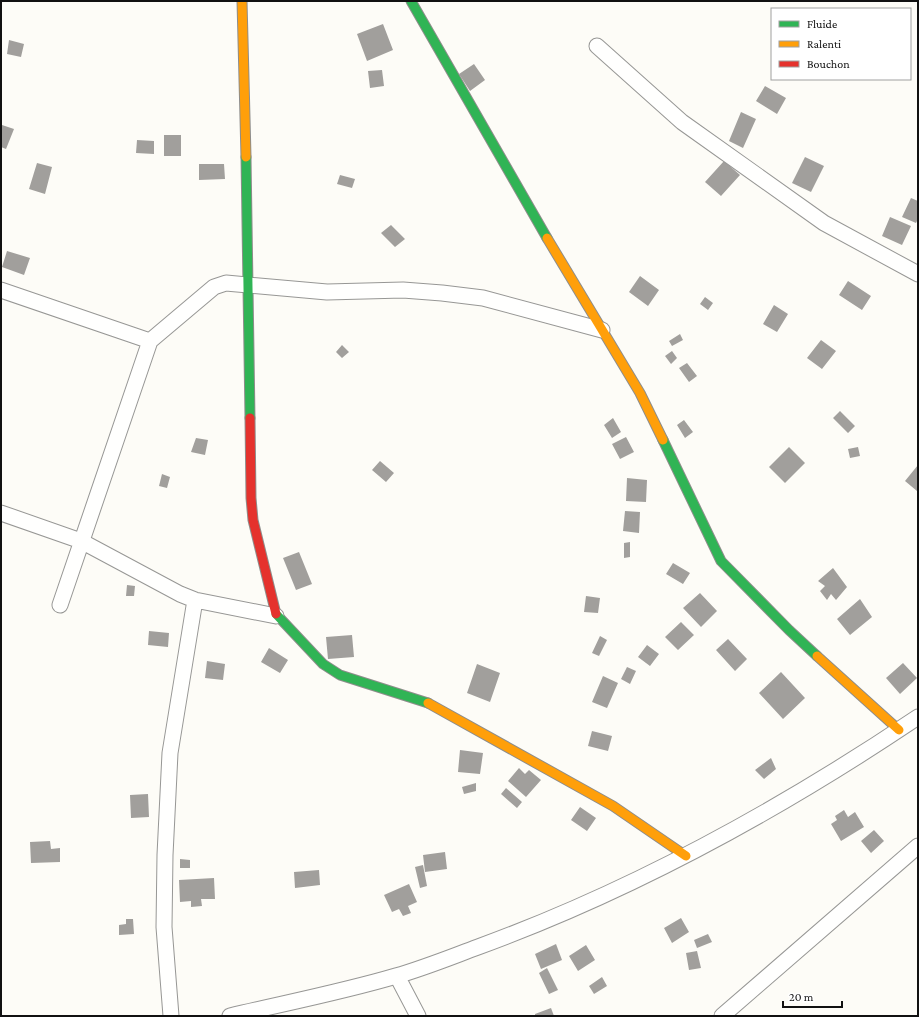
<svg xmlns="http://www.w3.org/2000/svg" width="919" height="1017" font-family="'Crimson Pro',serif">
<rect width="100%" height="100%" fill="#fdfcf7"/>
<path fill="#a19f9c" d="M383 24 393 50 367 61 357 34Z
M9 40 24 44 21 57 7 54Z
M474 64 485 80 470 91 459 74Z
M382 70 384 86 370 88 368 71Z
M765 86 786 98 777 114 756 101Z
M741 112 756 119 743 148 729 141Z
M2 125 14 129 6 149 1 147Z
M164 135H181V156H164Z
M137 140 154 141V154L136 153Z
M805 157 824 166 811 192 792 183Z
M724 161 740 175 721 196 705 182Z
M37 163 52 167 45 194 29 189Z
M199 164H224L225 179 199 180Z
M340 175 355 179 352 188 337 184Z
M911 198 918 201V219L916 223 902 217Z
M890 217 911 226 902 245 882 236Z
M391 225 405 239 395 247 381 233Z
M7 251 30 258 24 275 2 267Z
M640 276 659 290 648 306 629 292Z
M848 281 871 296 862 310 839 295Z
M705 297 713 303 708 310 700 304Z
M774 305 788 314 777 332 763 324Z
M680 334 683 340 672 346 669 341Z
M821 340 836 351 822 369 807 358Z
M342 345 349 352 342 358 336 352Z
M672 351 677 358 671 364 665 356Z
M687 363 697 376 689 382 679 368Z
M840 411 855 426 848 433 833 418Z
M613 418 621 432 612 438 604 425Z
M684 420 693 432 685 438 677 425Z
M626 437 634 452 620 459 612 444Z
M196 438 208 440 205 455 191 452Z
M789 447 805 463 785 483 769 467Z
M858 447 860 456 850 458 848 449Z
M380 461 394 473 386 482 372 470Z
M918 465V490L917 491 905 481Z
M162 474 170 477 167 488 159 486Z
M627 478 647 480 646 502 626 501Z
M625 511 640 512 639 533 623 531Z
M630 542V557L624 558V543Z
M299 552 312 584 296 590 283 558Z
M673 563 690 573 683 584 666 574Z
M833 568 847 587 836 600 831 594 827 600 820 591 825 586 818 581Z
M127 585 135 586 134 596H126Z
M700 593 717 611 701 627 683 608Z
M586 596 600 598 598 613 584 612Z
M860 599 872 617 850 635 837 619Z
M681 622 694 635 678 650 665 637Z
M149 631 169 633 168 647 148 645Z
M352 635 354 657 328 659 326 637Z
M600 636 607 640 599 656 592 653Z
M728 639 747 659 735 671 716 650Z
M647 645 659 654 650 666 638 657Z
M269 648 288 660 280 673 261 662Z
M207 661 225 664 223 680 205 678Z
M903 663 917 678 900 694 886 678Z
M477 664 500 673 490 702 467 693Z
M627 667 636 671 630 684 621 679Z
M781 672 805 698 783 719 759 693Z
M603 676 618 683 607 708 592 702Z
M592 731 612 736 608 751 588 746Z
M460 750 483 753 480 774 458 772Z
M771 758 776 769 764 779 755 770Z
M519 768 525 774 529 770 541 780 526 797 508 781Z
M476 783V791L464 794 462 787Z
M506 788 522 802 517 808 501 794Z
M148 794 149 817 131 818 130 795Z
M580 807 596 818 587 831 571 820Z
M844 810 848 817 855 812 864 827 841 841 831 824 837 820 835 816Z
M874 830 884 841 871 853 861 841Z
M50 841 51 849 60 848V862L31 863 30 842Z
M445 852 447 869 425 872 423 855Z
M180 859 190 860V868H180Z
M423 865 427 886 420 888 415 867Z
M319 870 320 885 295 888 294 872Z
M214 878 215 899H201L202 906 191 907V901L180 902 179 880Z
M409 884 417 902 408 906 411 913 403 916 399 909 392 912 384 895Z
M681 918 689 932 672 943 664 928Z
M126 919H133L134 934 119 935V925L126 924Z
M708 934 712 942 697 948 694 940Z
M556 944 562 960 541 969 535 954Z
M586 945 595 960 578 971 569 956Z
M697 951 701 968 689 970 686 953Z
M547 968 558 990 549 994 539 973Z
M602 977 607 986 594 994 589 986Z
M551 1008 554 1016H535V1014Z"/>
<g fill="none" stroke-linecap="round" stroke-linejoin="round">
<defs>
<path id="street" d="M597 46 682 122 824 223 918 274
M1 290 150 341 214 287 226 283 327 292 403 290 442 293 483 298 602 330
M1 513 81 541 180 594 195 600 276 616
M60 605 150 341
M397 976 418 1016
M171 1016 164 927 165 855 170 753 195 600
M230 1016C285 1003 342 992 396 976 424 968 451 957 478 947 634 890 781 809 918 717
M722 1016 918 846"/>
<path id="fast" d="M411 1 547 238
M246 157 250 418
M663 440 721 561 789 630 817 656
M276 614 323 664 340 675 428 703"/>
<path id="slow" d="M242 1 246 157
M547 238 640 393 663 440
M817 656 899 730
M428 703 613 806 686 856"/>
<path id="jam" d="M250 418 251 498 253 520 276 614"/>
</defs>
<use href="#street" stroke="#979795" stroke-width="17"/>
<use href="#fast" stroke="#8e8d8b" stroke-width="11"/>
<use href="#slow" stroke="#8e8d8b" stroke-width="11"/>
<use href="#jam" stroke="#8e8d8b" stroke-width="11"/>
<use href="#street" stroke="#fffffe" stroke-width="15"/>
<use href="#fast" stroke="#30b455" stroke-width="9"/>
<use href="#slow" stroke="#ff9f0a" stroke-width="9"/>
<use href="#jam" stroke="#e5322d" stroke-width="9"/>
</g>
<rect width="919" height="1017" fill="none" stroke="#111111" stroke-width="4"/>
<rect x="771" y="8" width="140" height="72" fill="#ffffff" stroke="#a0a0a0"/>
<rect x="779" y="21" width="20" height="6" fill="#30b455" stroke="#a0a0a0"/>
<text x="807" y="28" font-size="12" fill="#111111">Fluide</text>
<rect x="779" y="41" width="20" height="6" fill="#ff9f0a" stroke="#a0a0a0"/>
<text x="807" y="48" font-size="12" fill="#111111">Ralenti</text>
<rect x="779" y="61" width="20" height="6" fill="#e5322d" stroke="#a0a0a0"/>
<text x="807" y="68" font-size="12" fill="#111111">Bouchon</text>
<path d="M783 1001v6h59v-6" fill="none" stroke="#111111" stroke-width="2"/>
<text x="789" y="1001" font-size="12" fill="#111111" stroke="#ffffff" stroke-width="3" paint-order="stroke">20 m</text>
</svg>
